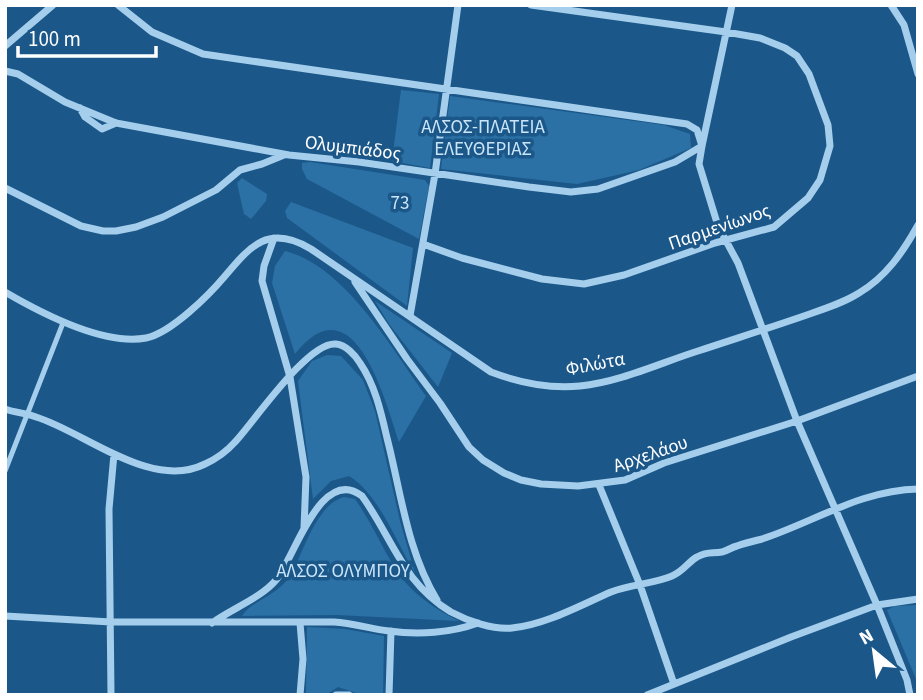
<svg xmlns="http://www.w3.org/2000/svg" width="923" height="700" font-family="'Source Sans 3',sans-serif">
<rect width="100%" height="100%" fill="#1b5889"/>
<path fill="#2b71a5" d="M401 90 439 94 430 168 392 161Z
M450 96 664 125 690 134 691 148 639 170 577 184 441 169Z
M310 162 425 180 429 186 419 239 307 179 302 169V163Z
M242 178 267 194 266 201 251 219 244 214 237 183Z
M291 202 413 248 407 306 287 218 285 211Z
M285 251C345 266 392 349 426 396L399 442C385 400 354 279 295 354L272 283 275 266Z
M375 301 452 353 438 387 389 324Z
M327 355 341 356 363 380 375 411 400 521 415 573C396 542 379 494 349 476L331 481 313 499 298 381 312 361Z
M344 497 355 499C370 520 380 543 393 565 408 591 433 608 459 621L337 615 242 616C253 599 278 597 292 573 304 550 317 504 344 497Z
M918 605V694L916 679 887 610 895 606Z
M307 627 345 629 384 636 383 695H362L338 687 326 695H306Z"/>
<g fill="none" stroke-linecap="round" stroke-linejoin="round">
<path stroke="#a5ceec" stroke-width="5" d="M5 471 63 323"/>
<path stroke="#a5ceec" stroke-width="7" d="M118 5 152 32 203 54 687 124 697 130 702 146
M732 5 702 146 699 164 718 226 738 263 797 421 877 605 907 680 910 695
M891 5 904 25 918 74
M5 46 53 5
M5 71 18 74 65 102 116 123 289 155 359 162 529 187 571 192 598 189 675 162 702 146
M80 108 85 117 102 129 116 123
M5 188 81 226 103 231H116L136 227 163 217 216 190 240 170 262 164 284 155
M274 238 264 266 262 281 290 377 306 477 304 528
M423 244 462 258 542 279 584 284 624 275 715 243 774 227 808 198 820 180 830 146 828 125 809 74 797 56 785 48 760 38 726 32 531 5
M355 282 407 359 440 403 469 447 483 460 504 473 521 480 541 484 578 486 625 480 664 463 797 421 918 376
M5 292C41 313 103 346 146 338 171 333 209 295 225 276 251 245 269 224 311 249L491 372C520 383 550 389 580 386 620 382 660 363 698 351 731 340 763 330 795 319 817 311 840 305 859 293 886 277 903 252 918 225
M410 316 435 174 458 5
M5 409C16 413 26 413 36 417 85 432 151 491 205 464 216 459 227 451 235 442 254 422 308 341 336 344 346 345 355 355 360 363 375 385 381 412 387 438 401 492 407 551 437 600
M599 485 640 585 674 684
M5 616 111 622H334C353 623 371 629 389 631 418 635 451 633 478 623
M212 623C231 609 261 598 276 580 294 559 321 464 362 496 393 539 402 582 451 612 468 621 493 630 512 628 545 625 581 605 611 592 631 584 653 584 672 576 684 571 689 561 697 557 708 551 712 554 722 552 727 551 732 547 737 546 745 543 754 541 762 539 814 522 861 490 918 489
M300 623 303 659 300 695
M111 695 109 509 114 454
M336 695H349
M389 695 391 631
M647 695 791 637 877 605 918 599"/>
</g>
<g text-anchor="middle" stroke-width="7" stroke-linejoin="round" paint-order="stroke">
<g font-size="19" fill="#cae5f9" stroke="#1b5889">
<text x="483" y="133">ΑΛΣΟΣ-ΠΛΑΤΕΙΑ<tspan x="483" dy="22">ΕΛΕΥΘΕΡΙΑΣ</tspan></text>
<text x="400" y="209">73</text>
<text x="343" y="577">ΑΛΣΟΣ ΟΛΥΜΠΟΥ</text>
</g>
<g font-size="19" fill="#fff" stroke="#1b5889">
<text transform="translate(353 147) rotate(7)" y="7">Ολυμπιάδος</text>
<text transform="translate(719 226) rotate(-19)" y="7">Παρμενίωνος</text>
<text transform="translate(595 363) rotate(-11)" y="7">Φιλώτα</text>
<text transform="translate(650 453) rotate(-19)" y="7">Αρχελάου</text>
</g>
</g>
<rect width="923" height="700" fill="none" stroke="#ffffff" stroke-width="14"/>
<g transform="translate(874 651) rotate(331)" stroke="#1b5889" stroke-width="5" paint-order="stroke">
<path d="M0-5L12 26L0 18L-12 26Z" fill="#ffffff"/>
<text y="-10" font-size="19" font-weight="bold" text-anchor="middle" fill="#ffffff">N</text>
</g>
<path d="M18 46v10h138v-10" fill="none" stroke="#ffffff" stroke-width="3.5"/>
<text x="28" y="46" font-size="21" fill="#ffffff" stroke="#1b5889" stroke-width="5" paint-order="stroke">100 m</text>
</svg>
